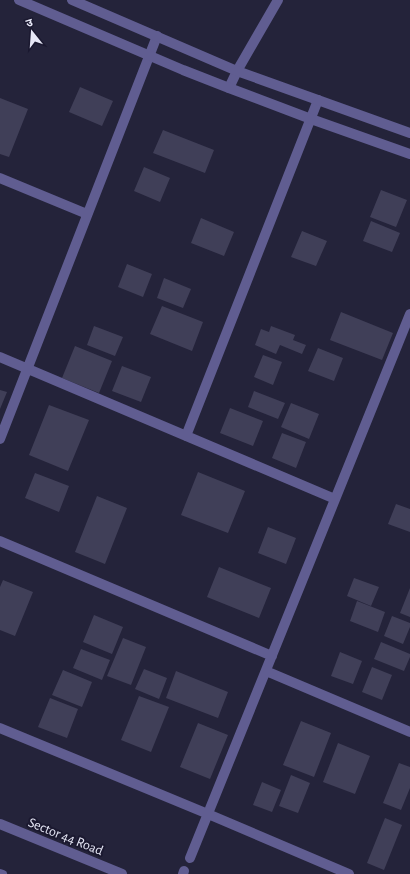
<svg xmlns="http://www.w3.org/2000/svg" width="410" height="874" font-family="'Alegreya Sans','Noto Sans Devanagari',sans-serif">
<rect width="100%" height="100%" fill="#24233a"/>
<path fill="#403f58" d="M80 87 113 101 102 126 69 112Z
M0 98 28 109 9 157 0 154Z
M163 130 214 150 205 173 153 153Z
M144 167 170 178 160 202 134 191Z
M381 190 407 200 396 227 370 217Z
M201 218 234 232 224 256 191 243Z
M371 221 400 233 392 252 363 241Z
M302 231 327 241 316 266 291 257Z
M127 264 152 274 143 297 118 287Z
M164 278 191 289 183 308 157 298Z
M162 306 203 322 192 351 150 334Z
M341 312 393 333 382 360 330 340Z
M94 326 123 337 115 356 87 345Z
M271 326 295 335 293 340 306 345 302 354 280 345 276 354 255 345 261 329 269 332Z
M75 346 112 361 99 393 62 378Z
M318 348 343 358 334 381 308 371Z
M263 355 282 362 273 385 254 377Z
M122 366 151 377 141 402 112 391Z
M0 390 7 392 0 409Z
M254 391 285 403 278 419 248 407Z
M291 403 319 414 309 439 281 427Z
M49 405 89 420 68 471 29 455Z
M230 408 263 421 253 446 220 433Z
M282 433 306 442 296 468 272 458Z
M198 472 245 491 228 533 181 515Z
M35 473 69 486 59 512 25 498Z
M97 496 127 508 105 564 75 552Z
M396 504 410 509V532L388 524Z
M268 527 296 538 286 564 258 553Z
M219 567 271 588 259 618 207 597Z
M354 578 379 587 371 606 347 596Z
M3 580 33 592 15 636 0 630V587Z
M410 588V617L400 613Z
M357 601 385 612 378 632 350 621Z
M94 615 123 627 112 654 83 642Z
M392 616 410 623V627L403 644 384 636Z
M123 638 146 647 131 685 107 676Z
M381 642 410 654V657L404 671 374 659Z
M81 649 110 660 102 680 73 668Z
M340 652 362 661 353 684 331 676Z
M372 667 392 675 382 700 362 692Z
M144 669 167 678 159 699 135 689Z
M63 670 92 682 82 707 52 695Z
M176 671 228 692 218 718 166 698Z
M139 696 169 707 151 752 121 740Z
M50 698 78 709 67 738 38 727Z
M301 721 331 733 314 777 283 765Z
M198 723 228 735 210 779 180 767Z
M338 743 370 756 355 794 323 782Z
M399 763 410 767V788L401 810 383 803Z
M291 775 310 783 298 813 279 806Z
M262 782 281 790 272 812 253 805Z
M385 818 402 825 384 870 367 863Z"/>
<g fill="none" stroke-linecap="round" stroke-linejoin="round">
<path stroke="#605d91" stroke-width="8" d="M0 873 3 874"/>
<path stroke="#605d91" stroke-width="10" d="M229 88 237 71 278 0
M0 178 87 214
M0 357 335 499
M186 436 318 100
M0 439 157 36
M0 541 272 656
M266 671 410 732
M0 728 208 814 349 874
M0 824 122 874
M190 858 410 314
M183 874 184 871"/>
<path stroke="#605d91" stroke-width="10" d="M19 0 183 70 229 88 311 119 410 154
M72 0 237 71 410 133"/>
</g>
<g text-anchor="middle" stroke-width="4" stroke-linejoin="round" paint-order="stroke">
<g font-size="14" fill="#e7e8f7" stroke="#1b1930">
<text transform="translate(66 836) rotate(22)" y="5">Sector 44 Road</text>
</g>
</g>
<g transform="translate(32 32) rotate(343)" stroke="#1b1930" stroke-width="3" paint-order="stroke">
<path d="M0-3L7 15L0 10L-7 15Z" fill="#e7e8f7"/>
<text y="-6" font-size="11" font-weight="bold" text-anchor="middle" fill="#e7e8f7">उ</text>
</g>
</svg>
